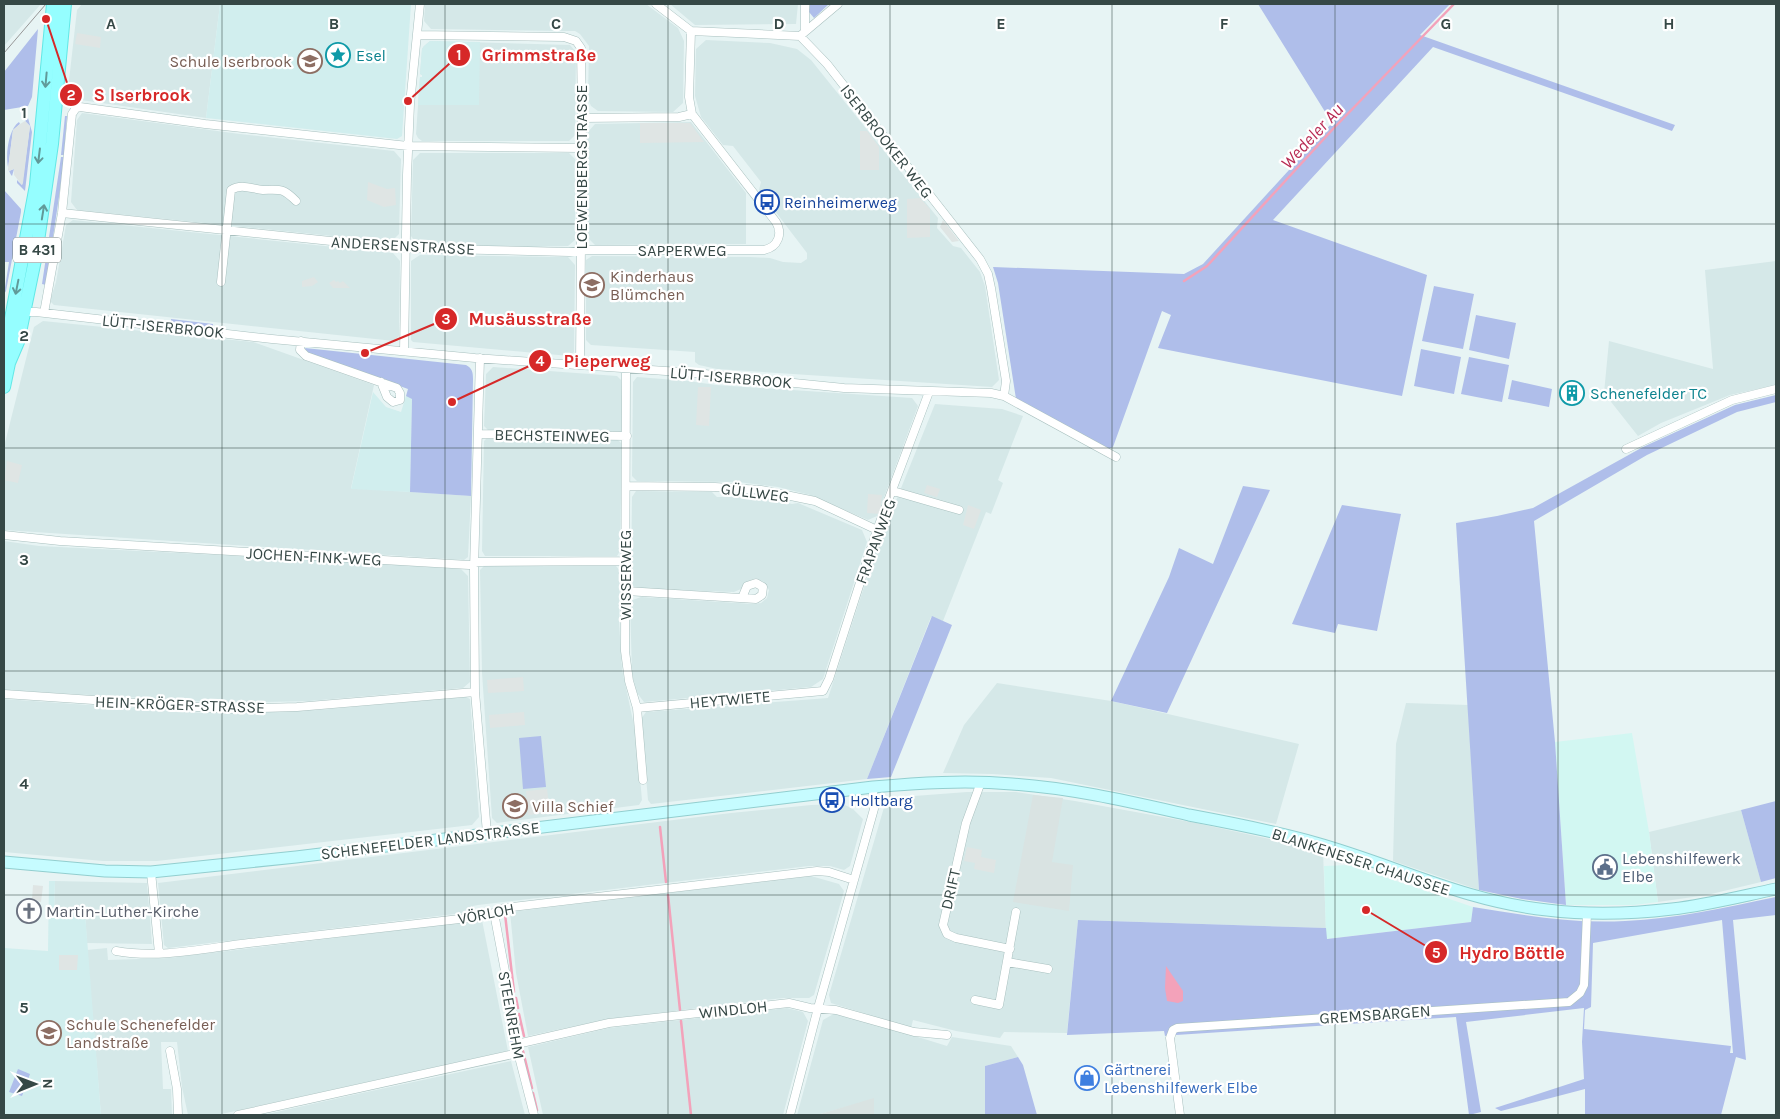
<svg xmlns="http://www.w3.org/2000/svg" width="1780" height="1119" font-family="Karla,sans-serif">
<rect width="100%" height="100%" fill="#e7f4f4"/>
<path fill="#d5e8e8" d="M4 4H41L4 46Z
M82 4H220L206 118 67 98 77 10Z
M425 4H646L678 28 684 41 683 103 673 112 598 111 591 106 588 99 589 46 580 34 575 31H566L431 29 424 21Z
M670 4H798L796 24 695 25Z
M706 40 770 43 797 49 811 60 938 218 937 228 953 246 961 248 980 272 985 286 999 380 992 387 717 369 699 365 695 362V352L591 345 586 340V260L592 256 750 257 770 258 783 262 801 263 807 259V253L759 190 761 182 733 146 723 145 701 117 695 96 696 49Z
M430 41 570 45 576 52 575 135 569 141H422L418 138 416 134 420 77H422V75L420 74 422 49 424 46Z
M82 113 240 134 394 151 401 159 399 234 391 242 77 210 71 202 77 120Z
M691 122 746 193V244L595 245 587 237V133L595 124Z
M420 153H569L575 159V240L568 246 528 247 417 244 411 236 413 160Z
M73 220 393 253 400 261 399 336 394 341 54 305 51 302V298L56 282 66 225Z
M420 255 568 257 575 265 574 352 570 356 413 342 411 340V261Z
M1776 261V385L1730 395 1661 423 1638 436 1604 393 1609 341 1713 369 1705 270Z
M43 321 253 342 374 385 351 488 471 496 468 557 464 560 4 530V447L34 327Z
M493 367 617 376 621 380 623 429 621 432 488 430 484 426 486 374Z
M637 377 688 381 716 385 912 398 918 406 877 516 868 520 810 495 778 487 738 482 637 481 632 476 633 382Z
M935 404 1002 409 1023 416 998 480 1003 483 991 514 986 512 943 621 931 617 867 779 651 804 648 800 641 719 646 712 828 698 876 550Z
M488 437 618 440 622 444 620 551 617 556H485L482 551 484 441Z
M636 491 712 492 717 497H761L792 504 798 503 862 530 867 542 823 679 811 687 644 702 637 693 632 674 630 601 641 597 754 604 761 603 767 598 769 590 764 582 756 578 748 581 741 589 734 592 636 589 631 584 632 497Z
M4 541 39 546 322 560 461 569 468 576 470 682 463 688 309 701 228 703 4 690Z
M484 566H616L620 571 619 621 622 669 636 735 642 800 639 805 497 823 492 818 482 673 480 570Z
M997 683 1111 701 1299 744 1276 824 1051 778 992 774 943 773 964 725Z
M466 697 470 699 479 817 472 825 157 861H103L4 852V699L202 713 318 710Z
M1406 703 1468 705 1479 890 1393 861 1396 744Z
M967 792H1016L1075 801 1196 823 1293 844 1323 852 1326 928 1078 920 1067 1033 1004 1032 1000 1038 956 1031 913 1020 911 1028 831 1003 829 995 885 804 888 798Z
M843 804 853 809 863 819 850 866 844 870 830 866H809L478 905 473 906 472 912 168 948 164 945 158 883 731 813 811 805Z
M1741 810 1761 882 1707 895 1658 902 1649 832Z
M811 876 839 884 844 891 814 995 809 998H783L608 1019 528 1036 516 973 510 912Z
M55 881 147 883 152 944 87 943 85 913H54Z
M482 920 508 1051 217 1115H188L182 1087 177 1042H161L163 1089H171L172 1115H101L87 950 107 948 108 960 169 958Z
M787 1008 803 1012 808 1021 783 1115H543L528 1047 609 1028Z
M837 1012 947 1046 952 1037 1011 1046 1018 1057 985 1066V1115H874V1099L817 1115H797L823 1020Z
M511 1061 525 1115H263L348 1096Z"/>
<path fill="#d2f7f2" d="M1632 733 1649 832 1658 902 1634 905H1566L1555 742Z
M1349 865 1473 907 1471 922 1326 939 1324 866Z"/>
<path fill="#d9e3e2" d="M1033 795 1063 798 1052 862 1073 865 1069 911 1013 902Z
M874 1098V1115H817Z"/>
<path fill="#d1eeee" d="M220 4H411L402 136 397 139 206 118Z
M430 41 480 42 479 105H418L420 77H422V75L420 74 422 49 424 46Z
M373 392 386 407 401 412 406 396 412 398 410 492 351 489Z
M49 881H55L54 913H85L101 1115H4V948L48 951Z"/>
<path fill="#afbeea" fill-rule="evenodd" d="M810 4H829L814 18 809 12Z
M1258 4H1450L1420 35 1675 125 1672 131 1433 47 1273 220 1427 275 1402 396 1158 348 1171 315 1162 311 1113 447 1106 450 1016 399 998 283 993 267 1184 274 1203 264 1332 123Z
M38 29 32 97 28 106 4 110V72Z
M65 116H67L64 155H61Z
M28 118 32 132 25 191 17 183V180L22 185 30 126 25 121Z
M19 122 20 124 13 130 8 169 9 171 14 169 12 176C3 166 7 130 19 122Z
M61 157H64L60 190 46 285 42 284Z
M4 190 21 209V212L6 291 4 294 9 262H4Z
M1434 286 1474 294 1463 349 1422 341Z
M1476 315 1516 323 1509 359 1469 350Z
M171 319 213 324V328L171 323Z
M305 348 466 365C472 368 473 372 473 379L471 496 410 492 412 399 406 396 408 389 309 353 306 351Z
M1421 349 1461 357 1454 394 1414 386Z
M1469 357 1509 365 1502 402 1461 394Z
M1512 380 1552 389 1549 407 1508 399Z
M1776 395V402L1737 412 1647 455 1534 521 1555 742 1566 905 1522 899 1479 890 1456 523 1497 516 1533 508 1643 447 1735 405Z
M1243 486 1270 490 1167 713 1111 701 1169 577 1179 548 1213 564Z
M1342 505 1401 514 1377 631 1338 624 1335 633 1292 624Z
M932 616 952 625 891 777 867 779Z
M541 736 546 787 523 789 519 738Z
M1776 801V878L1761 882 1741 810Z
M1776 897V915L1733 920 1746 1060 1736 1057 1721 1115H1585V1089L1501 1111 1495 1108 1584 1079 1582 1042 1584 1008 1466 1022 1481 1112 1469 1115 1456 1017 1176 1035 1165 1036 1164 1031 1067 1035 1078 920 1326 928 1327 939 1471 922 1473 907C1524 915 1574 924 1625 921 1676 919 1727 907 1776 897ZM1722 920 1733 1053H1730L1731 1046 1584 1029 1585 1010 1591 1007 1593 943Z
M505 1016H509C512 1026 517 1041 512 1051Z
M1018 1057 1023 1065 1037 1115H985V1066Z
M18 1069 30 1074 22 1096 9 1092Z"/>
<path fill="#dfe5e4" d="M77 33 101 37 100 48 75 44Z
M25 121 30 126 23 183 22 185 14 175V169L9 171 8 169 13 130 20 124Z
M640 123H690L704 142 640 143Z
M860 131H867L879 147V170H860Z
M368 182 387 189 395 188 396 205 384 207 367 200Z
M920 198 930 209V237L907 238V199Z
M943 220 959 241 952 242 940 227Z
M314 277 318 282 312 286 302 287V281Z
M334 280 336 282 338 281 340 283 343 281 350 288H333L329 283Z
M698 387H711L709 426 696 425Z
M7 461 22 465 18 483 4 480Z
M927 485 940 489 937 497 924 493Z
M868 494 882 495 880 514 867 513Z
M968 505 981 510 974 529 963 525Z
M523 677 524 691 488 693 487 680Z
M524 712 525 725 490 728 489 715Z
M547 789 550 813 528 815 526 791Z
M967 847 982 850 981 857 996 860 994 873 974 869 975 863 964 861Z
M33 885 43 886 41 902 32 900Z
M59 955H78L77 970H59Z"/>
<path fill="#f3a2ba" d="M1166 966 1183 991V1001L1178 1003 1167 1001 1165 988Z"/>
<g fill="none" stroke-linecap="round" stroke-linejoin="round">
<path stroke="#f3a2ba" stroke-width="2.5" d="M1184 281 1207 266 1333 129 1454 4
M660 827 666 882
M668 895 680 1010
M505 914 514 992
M516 998 518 1008
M519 1014 524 1036
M681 1021 691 1115
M523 1051 532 1088
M533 1093 537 1110"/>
<defs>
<path id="minor" d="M656 4 691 31 800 36 827 64 980 259 988 274 991 288 1006 381 1004 396
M805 30V4
M417 35 564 37 576 41 581 48 582 118 580 365
M800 36 838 4
M582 118 679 117 692 114
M62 213 398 248 569 252 589 250H764C778 247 783 234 776 222L692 114 689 97 691 31
M221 282 231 190C241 183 252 189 263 190 270 190 277 189 283 191 288 193 292 197 296 201
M25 312H36L272 339 475 358 695 373 844 388 991 393 1004 396 1116 457
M44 313 62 213 72 114 76 108 80 107 205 124 408 146 581 148
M301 341 300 350 306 356 397 388 400 393V400L393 402 387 397 381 382
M404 351 407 175 410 104 420 4
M480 358 474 569 475 692 487 833
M626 369 625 651 629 681 637 708 643 780
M478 434 627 436
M1626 449 1732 400 1776 389
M626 486 715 487 761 490 815 501 877 530
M893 491 959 510
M4 535 60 541 469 565 479 562 625 561
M626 591 756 599 762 595 763 587 756 583 747 586 742 598
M4 694 227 709 297 707 475 692
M637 708 823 691 829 679 877 530 929 392
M981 782 966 823 943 925 947 934 956 938 1010 949
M151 872 159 953
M494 913 516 1029 518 1053 534 1115
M116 951C160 959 206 948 249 943 325 935 401 926 477 917L494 913 504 908 817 871 829 872 854 880
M1007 962 1048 969
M975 1000 999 1005 1016 912
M517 1044 609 1023 789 1003 810 1008 836 1010 914 1032 947 1035
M170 1051 177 1089 178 1115
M238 1115 518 1053
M790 1115 818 1008 874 809 873 787
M1180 1115 1170 1038 1173 1030 1177 1028 1569 1002 1580 993 1584 985 1587 913"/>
<path id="secondary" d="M4 862 105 871 151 872 296 857 873 787C919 783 965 780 1012 784 1072 788 1131 802 1189 815 1232 823 1274 831 1316 843 1395 865 1463 901 1547 910 1588 915 1630 914 1672 909 1707 905 1742 896 1776 889"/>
<path id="primary" d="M9 363 7 340 36 185 53 4
M4 387 9 363 18 342 36 255 52 144 65 4"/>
</defs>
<use href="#minor" stroke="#a9c0bf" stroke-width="9"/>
<use href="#secondary" stroke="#92cecf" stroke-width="13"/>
<use href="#primary" stroke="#62e8e6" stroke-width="14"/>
<use href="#minor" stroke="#fff" stroke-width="8"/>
<use href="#secondary" stroke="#c6fcff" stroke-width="11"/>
<use href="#primary" stroke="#95feff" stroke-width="12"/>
<path stroke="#979797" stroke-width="1" d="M4 53 46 4"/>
</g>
<defs><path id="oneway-shaft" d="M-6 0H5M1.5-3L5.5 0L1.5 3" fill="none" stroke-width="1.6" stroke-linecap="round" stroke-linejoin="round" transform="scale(1.25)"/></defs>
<g stroke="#619a99">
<use href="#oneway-shaft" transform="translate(46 80) rotate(95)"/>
<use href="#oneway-shaft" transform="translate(39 156) rotate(97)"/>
<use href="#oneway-shaft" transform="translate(43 212) rotate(-81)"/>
<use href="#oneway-shaft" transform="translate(17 287) rotate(101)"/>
</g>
<path fill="none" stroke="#364846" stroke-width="1" stroke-opacity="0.55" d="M222 4V1115M445 4V1115M668 4V1115M890 4V1115M1112 4V1115M1335 4V1115M1558 4V1115M4 224H1776M4 448H1776M4 671H1776M4 895H1776"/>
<defs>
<symbol id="sight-ring" viewBox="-11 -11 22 22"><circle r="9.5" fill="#fff" stroke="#0f9aa8" stroke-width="1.5"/><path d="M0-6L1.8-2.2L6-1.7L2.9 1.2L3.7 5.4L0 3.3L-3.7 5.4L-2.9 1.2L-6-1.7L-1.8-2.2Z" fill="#0f9aa8"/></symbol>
<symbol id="school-ring" viewBox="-11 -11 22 22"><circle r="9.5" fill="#fff" stroke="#8d6e63" stroke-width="1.5"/><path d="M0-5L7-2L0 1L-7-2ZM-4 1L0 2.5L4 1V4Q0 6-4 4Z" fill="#8d6e63"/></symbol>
<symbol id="bus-ring" viewBox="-11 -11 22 22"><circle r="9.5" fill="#fff" stroke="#1a4fb4" stroke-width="1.5"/><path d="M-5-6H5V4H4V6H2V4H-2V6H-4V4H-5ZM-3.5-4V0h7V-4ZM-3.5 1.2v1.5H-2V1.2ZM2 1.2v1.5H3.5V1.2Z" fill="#1a4fb4"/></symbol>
<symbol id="building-ring" viewBox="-11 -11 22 22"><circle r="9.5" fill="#fff" stroke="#0f9aa8" stroke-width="1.5"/><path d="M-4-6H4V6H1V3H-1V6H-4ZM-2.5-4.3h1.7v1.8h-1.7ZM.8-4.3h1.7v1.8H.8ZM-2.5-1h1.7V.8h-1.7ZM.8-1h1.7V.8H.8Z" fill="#0f9aa8"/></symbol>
<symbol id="civic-ring" viewBox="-11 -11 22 22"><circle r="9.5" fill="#fff" stroke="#5c6f8a" stroke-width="1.5"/><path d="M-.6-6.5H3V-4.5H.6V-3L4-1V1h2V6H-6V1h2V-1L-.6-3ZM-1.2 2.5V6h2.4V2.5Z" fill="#5c6f8a"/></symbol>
<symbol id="church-ring" viewBox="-11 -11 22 22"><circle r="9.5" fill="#fff" stroke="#6b7280" stroke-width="1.5"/><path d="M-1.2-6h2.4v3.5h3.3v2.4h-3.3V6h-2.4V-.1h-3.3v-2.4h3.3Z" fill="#6b7280"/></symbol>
<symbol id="shop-ring" viewBox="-11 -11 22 22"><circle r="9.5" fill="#fff" stroke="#3f7fe0" stroke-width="1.5"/><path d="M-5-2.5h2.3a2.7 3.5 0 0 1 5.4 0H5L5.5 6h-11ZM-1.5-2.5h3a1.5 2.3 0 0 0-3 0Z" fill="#3f7fe0"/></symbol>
</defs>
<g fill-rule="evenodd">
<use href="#sight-ring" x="324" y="41" width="28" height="28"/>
<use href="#school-ring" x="296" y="47" width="28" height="28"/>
<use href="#bus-ring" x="753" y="188" width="28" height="28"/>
<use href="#school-ring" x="578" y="271" width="28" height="28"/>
<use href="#building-ring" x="1558" y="379" width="28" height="28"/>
<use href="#bus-ring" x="818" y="786" width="28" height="28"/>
<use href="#school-ring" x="501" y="792" width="28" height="28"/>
<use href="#civic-ring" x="1591" y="853" width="28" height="28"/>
<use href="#church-ring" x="15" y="897" width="28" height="28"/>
<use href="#school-ring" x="35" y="1019" width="28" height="28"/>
<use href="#shop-ring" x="1073" y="1064" width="28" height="28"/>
</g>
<g text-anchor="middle" stroke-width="4.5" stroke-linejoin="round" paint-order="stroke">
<rect fill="#fff" stroke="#727f7e" stroke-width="1" x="13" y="237.5" width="48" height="25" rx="4"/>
<g font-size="15" font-weight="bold" fill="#364846">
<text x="37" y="255">B 431</text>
</g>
<g font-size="16" fill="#0d838f" stroke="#fff" text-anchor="start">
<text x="356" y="61">Esel</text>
<text x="1590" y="399">Schenefelder TC</text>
</g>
<g font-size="16" fill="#785e54" stroke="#fff" text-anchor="start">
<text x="292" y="67" text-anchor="end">Schule Iserbrook</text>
<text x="610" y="282">Kinderhaus<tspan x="610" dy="18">Blümchen</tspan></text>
<text x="532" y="812">Villa Schief</text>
<text x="66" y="1030">Schule Schenefelder<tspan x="66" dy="18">Landstraße</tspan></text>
</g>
<g font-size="16" fill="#364846" stroke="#fff">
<text transform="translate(887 141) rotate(52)" y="6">ISERBROOKER WEG</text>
<text transform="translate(581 167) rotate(-90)" y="6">LOEWENBERGSTRASSE</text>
<text transform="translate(403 245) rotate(3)" y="6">ANDERSENSTRASSE</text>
<text x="682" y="256">SAPPERWEG</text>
<text transform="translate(163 326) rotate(6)" y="6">LÜTT-ISERBROOK</text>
<text transform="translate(731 377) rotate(5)" y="6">LÜTT-ISERBROOK</text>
<text transform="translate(552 435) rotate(1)" y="6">BECHSTEINWEG</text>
<text transform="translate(755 492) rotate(7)" y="6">GÜLLWEG</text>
<text transform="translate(875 541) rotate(-70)" y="6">FRAPANWEG</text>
<text transform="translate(314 556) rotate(3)" y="6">JOCHEN-FINK-WEG</text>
<text transform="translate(625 575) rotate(-90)" y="6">WISSERWEG</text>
<text transform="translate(730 699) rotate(-5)" y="6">HEYTWIETE</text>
<text transform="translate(180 704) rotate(2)" y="6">HEIN-KRÖGER-STRASSE</text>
<text transform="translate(430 840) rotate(-7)" y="6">SCHENEFELDER LANDSTRASSE</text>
<text transform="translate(1361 861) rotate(18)" y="6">BLANKENESER CHAUSSEE</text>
<text transform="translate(950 889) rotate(-77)" y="6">DRIFT</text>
<text transform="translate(486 913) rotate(-11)" y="6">VÖRLOH</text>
<text transform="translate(733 1009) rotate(-6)" y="6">WINDLOH</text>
<text transform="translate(1375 1014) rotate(-4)" y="6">GREMSBARGEN</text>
<text transform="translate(512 1015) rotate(80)" y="6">STEENREHM</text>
</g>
<g font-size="16" fill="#164399" stroke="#fff" text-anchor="start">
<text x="784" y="208">Reinheimerweg</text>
<text x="850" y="806">Holtbarg</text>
</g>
<g font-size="16" fill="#4e5e75" stroke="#fff" text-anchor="start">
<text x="1622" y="864">Lebenshilfewerk<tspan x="1622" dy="18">Elbe</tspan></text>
</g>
<g font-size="16" fill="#5b616d" stroke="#fff" text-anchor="start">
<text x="46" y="917">Martin-Luther-Kirche</text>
</g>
<g font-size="16" fill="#366cbe" stroke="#fff" text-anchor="start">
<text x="1104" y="1075">Gärtnerei<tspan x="1104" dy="18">Lebenshilfewerk Elbe</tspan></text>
</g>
<g font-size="18" font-style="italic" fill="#b82b53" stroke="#fff">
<text transform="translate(1312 136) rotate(-47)" y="6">Wedeler Au</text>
</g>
</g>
<g font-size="16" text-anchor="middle" font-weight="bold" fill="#364846" stroke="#fff" stroke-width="4.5" stroke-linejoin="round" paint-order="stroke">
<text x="111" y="29">A</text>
<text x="334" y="29">B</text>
<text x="556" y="29">C</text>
<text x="779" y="29">D</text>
<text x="1001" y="29">E</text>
<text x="1224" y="29">F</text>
<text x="1446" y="29">G</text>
<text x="1669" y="29">H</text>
<text x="24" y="118">1</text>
<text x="24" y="341">2</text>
<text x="24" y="565">3</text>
<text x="24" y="789">4</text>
<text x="24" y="1013">5</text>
</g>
<path fill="none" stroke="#d62828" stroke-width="2" d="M408 101L459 55M46 19L71 95M365 353L446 319M452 402L540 361M1366 910L1436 952"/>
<g fill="#d62828" stroke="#fff" stroke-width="2">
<circle cx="408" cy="101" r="5"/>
<circle cx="46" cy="19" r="5"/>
<circle cx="365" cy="353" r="5"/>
<circle cx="452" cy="402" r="5"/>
<circle cx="1366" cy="910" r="5"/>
<circle cx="459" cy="55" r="12"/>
<circle cx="71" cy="95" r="12"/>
<circle cx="446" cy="319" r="12"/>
<circle cx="540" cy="361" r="12"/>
<circle cx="1436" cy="952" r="12"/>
</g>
<g font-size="15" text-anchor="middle" font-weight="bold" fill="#fff">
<text x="459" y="60">1</text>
<text x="71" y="100">2</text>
<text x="446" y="324">3</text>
<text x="540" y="366">4</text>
<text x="1436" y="958">5</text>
</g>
<g font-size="18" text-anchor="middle" font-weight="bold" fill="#d62828" stroke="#fff" stroke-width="4.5" stroke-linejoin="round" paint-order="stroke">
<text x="539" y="61">Grimmstraße</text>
<text x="142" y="101">S Iserbrook</text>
<text x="530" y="325">Musäusstraße</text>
<text x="607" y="367">Pieperweg</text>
<text x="1512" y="959">Hydro Böttle</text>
</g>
<rect width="1780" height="1119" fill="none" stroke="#364846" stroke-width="10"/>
<g transform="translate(35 1084) rotate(89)" stroke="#ffffff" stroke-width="4" paint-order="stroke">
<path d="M0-4L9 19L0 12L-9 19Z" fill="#364846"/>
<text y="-8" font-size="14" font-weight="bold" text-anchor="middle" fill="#364846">N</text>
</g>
</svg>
